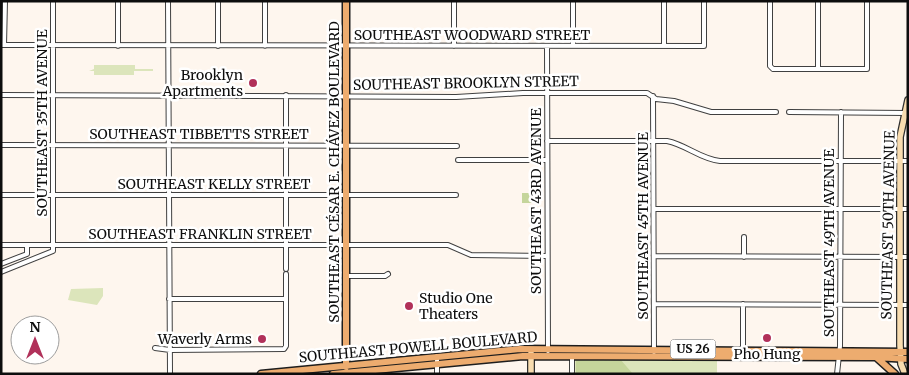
<svg xmlns="http://www.w3.org/2000/svg" width="909" height="375" font-family="Merriweather,serif">
<rect width="100%" height="100%" fill="#fef6ee"/>
<path fill="#dce5bb" d="M94 65H135V69H153V71H134V75H94V71H89L94 69Z
M103 288V296L97 305 68 300 71 289Z
M620 359H717V374H569V360Z"/>
<path fill="#c5d59b" d="M522 193H541V203H522Z
M620 359 633 374H576V360Z"/>
<g fill="none" stroke-linecap="round" stroke-linejoin="round">
<defs>
<path id="street" d="M168 1 170 374
M454 1V46
M664 1V46
M770 1V66L773 69H867V1
M1 45 704 46V1
M4 45 5 1
M118 46V1
M218 46V1
M265 46V1
M547 46 548 351
M573 46V1
M818 69V1
M1 95 456 97 523 93H647L656 99 674 101 711 112H776
M286 95V269
M653 96 654 352
M789 112 907 113
M547 141H667C687 145 700 159 720 161H908
M1 145 457 146
M458 160H547
M1 195H456
M654 209H908
M744 237V257
M1 245H448L471 255 547 256
M654 256 908 257
M1 264 27 254V245
M1 272 53 251V1
M346 276H385L388 274
M169 299H286
M655 304 908 305
M743 304V352
M155 348 170 350 284 349 286 346V274
M437 356V374
M572 372V356
M837 374 840 346 841 112"/>
<path id="secondary" d="M531 353V374
M905 374 901 364 900 345V137L908 100"/>
<path id="primary" d="M876 357 895 374
M346 367V1
M261 374 520 349 908 352
M333 374 523 356 876 357 908 359"/>
</defs>
<use href="#street" stroke="#404040" stroke-width="6"/>
<use href="#secondary" stroke="#2f2f2f" stroke-width="8"/>
<use href="#primary" stroke="#1e1e1e" stroke-width="9"/>
<use href="#street" stroke="#fff" stroke-width="4"/>
<use href="#secondary" stroke="#f8dcaf" stroke-width="5.5"/>
<use href="#primary" stroke="#edac6f" stroke-width="6"/>
</g>
<g fill="#b1315a" stroke="#fff" stroke-width="2">
<circle cx="253" cy="83" r="5"/>
<circle cx="409" cy="306" r="5"/>
<circle cx="767" cy="338" r="5"/>
<circle cx="262" cy="339" r="5"/>
</g>
<g text-anchor="middle" stroke-width="5" stroke-linejoin="round" paint-order="stroke">
<rect fill="#fff" stroke="#565656" stroke-width="1" x="670.5" y="339.5" width="45" height="19" rx="4"/>
<g font-size="12" font-weight="bold" fill="#0d0d0d">
<text x="693" y="353">US 26</text>
</g>
<g font-size="14" fill="#0d0d0d" stroke="#fff">
<text x="472" y="40">SOUTHEAST WOODWARD STREET</text>
<text transform="translate(466 83) rotate(-1)" y="5">SOUTHEAST BROOKLYN STREET</text>
<text transform="translate(42 123) rotate(-90)" y="5">SOUTHEAST 35TH AVENUE</text>
<text x="199" y="139">SOUTHEAST TIBBETTS STREET</text>
<text transform="translate(334 172) rotate(-90)" y="5">SOUTHEAST CÉSAR E. CHÁVEZ BOULEVARD</text>
<text x="214" y="189">SOUTHEAST KELLY STREET</text>
<text transform="translate(536 201) rotate(-90)" y="5">SOUTHEAST 43RD AVENUE</text>
<text transform="translate(888 225) rotate(-89)" y="5">SOUTHEAST 50TH AVENUE</text>
<text transform="translate(643 226) rotate(-90)" y="5">SOUTHEAST 45TH AVENUE</text>
<text x="200" y="239">SOUTHEAST FRANKLIN STREET</text>
<text transform="translate(829 243) rotate(-90)" y="5">SOUTHEAST 49TH AVENUE</text>
<text transform="translate(418 347) rotate(-5)" y="5">SOUTHEAST POWELL BOULEVARD</text>
</g>
<g font-size="14" fill="#0d0d0d" stroke="#fff" text-anchor="end">
<text x="243" y="80">Brooklyn<tspan x="243" dy="16">Apartments</tspan></text>
<text x="419" y="303" text-anchor="start">Studio One<tspan x="419" dy="16">Theaters</tspan></text>
<text x="252" y="344">Waverly Arms</text>
<text x="767" y="359" text-anchor="middle">Pho Hung</text>
</g>
</g>
<rect width="909" height="375" fill="none" stroke="#0d0d0d" stroke-width="5"/>
<g transform="translate(35 340)"><circle r="24" fill="#ffffff" stroke="#9e9e9e"/>
<path d="M0-4L9 19L0 12L-9 19Z" fill="#b1315a"/>
<text y="-8" font-size="14" font-weight="bold" text-anchor="middle" fill="#0d0d0d">N</text>
</g>
</svg>
